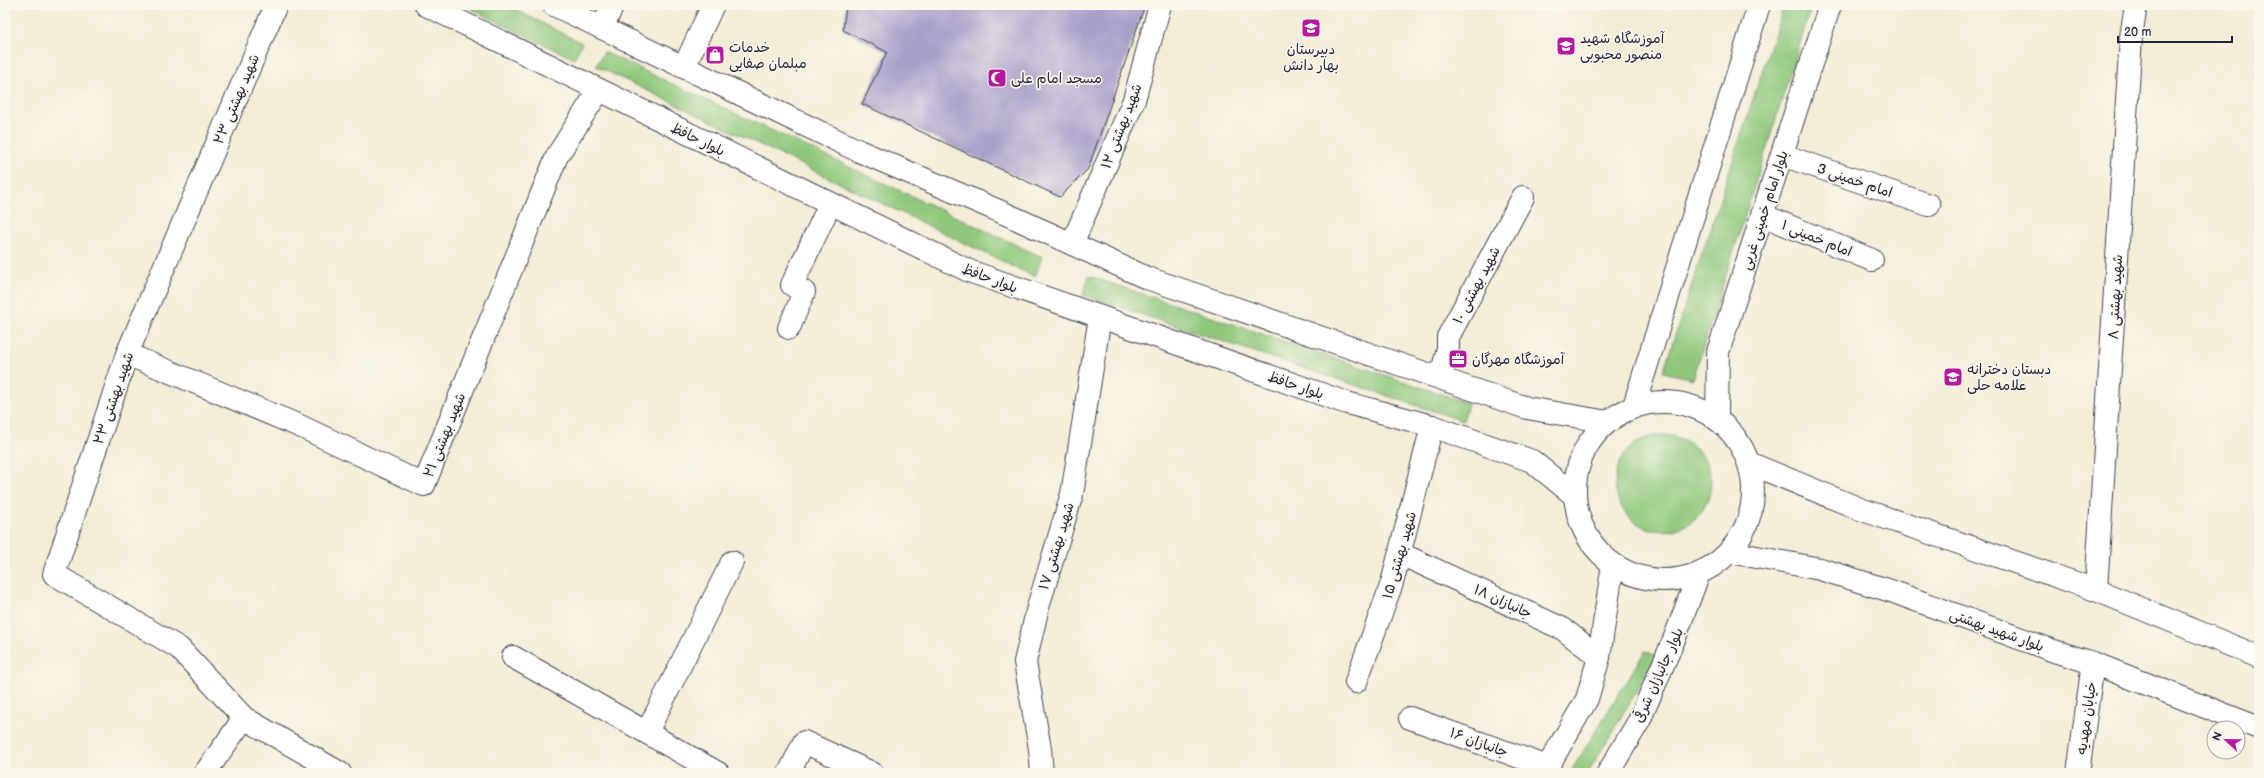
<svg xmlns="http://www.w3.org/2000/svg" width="2264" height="778" font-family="'Balsamiq Sans','Playpen Sans Arabic',sans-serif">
<rect width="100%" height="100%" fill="#fbf7ec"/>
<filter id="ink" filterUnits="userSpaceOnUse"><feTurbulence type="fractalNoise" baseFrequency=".025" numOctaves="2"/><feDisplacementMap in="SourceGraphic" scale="8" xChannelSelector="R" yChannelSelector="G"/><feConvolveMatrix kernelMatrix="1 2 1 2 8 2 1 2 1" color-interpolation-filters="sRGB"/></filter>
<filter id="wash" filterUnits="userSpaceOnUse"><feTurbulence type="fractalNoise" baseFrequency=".012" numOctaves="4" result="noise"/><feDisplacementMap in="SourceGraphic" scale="16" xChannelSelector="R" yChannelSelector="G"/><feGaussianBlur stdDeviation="0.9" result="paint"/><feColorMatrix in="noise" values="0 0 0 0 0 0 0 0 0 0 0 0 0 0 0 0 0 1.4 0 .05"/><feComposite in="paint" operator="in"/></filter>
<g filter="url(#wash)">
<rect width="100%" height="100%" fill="#f3ecd6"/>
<path fill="#8fc87c" stroke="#58755c" d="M463 5H506L582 43 574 59Z
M1784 5H1812L1693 379 1663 372Z
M604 52 1042 257 1035 277 596 66Z
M1089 276 1468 403 1463 421 1083 295Z
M1615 483a48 48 0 1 1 96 0a48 48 0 1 1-96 0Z
M1645 651 1657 656 1588 773H1570Z"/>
<g id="blocks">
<path fill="#a9a0ca" d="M846 5H1145L1088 169 1060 197 862 104 887 52 843 30Z"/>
</g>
</g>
<g filter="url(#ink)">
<use href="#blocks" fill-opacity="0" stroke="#414052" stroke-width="1"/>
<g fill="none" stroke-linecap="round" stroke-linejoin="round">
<defs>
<path id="street" d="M276 5 127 354 54 574 179 648 244 718 340 773
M602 28 613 5
M684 67 713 5
M1782 155 1929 205
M1762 215 1872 260
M1072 244 1134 100 1160 5
M789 328 804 292 792 285 830 204
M127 354 302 427 424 485 557 156 599 90
M1441 377 1448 348V337L1523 197
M1401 554 1563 629 1599 657
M2096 590 2131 37 2136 5
M513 657 718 773
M1356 682 1392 583 1432 426
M1410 718 1548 767
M647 732 732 562
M205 773 244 718
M789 773 804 742 872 773
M1042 773 1040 749 1025 662 1038 607 1072 494 1100 317"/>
<path id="secondary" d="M426 5 969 271 1347 403 1432 426 1532 461 1575 496
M554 5 859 151 1006 214 1147 278 1527 408 1608 422
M1575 491a89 89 0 1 1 178 0a89 89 0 1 1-178 0Z
M1634 406 1759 5
M1717 417 1718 352 1830 5
M1749 463 1860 509 2096 590 2259 657
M1730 552 1820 569 1891 591 2054 651 2093 663 2259 728
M1544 773 1587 699 1599 657 1613 564
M1608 773 1639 721 1675 637 1699 573
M2078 773 2093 663"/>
</defs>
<use href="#street" stroke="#414052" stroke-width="24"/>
<use href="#secondary" stroke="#414052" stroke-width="24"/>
<use href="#street" stroke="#fff" stroke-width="22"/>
<use href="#secondary" stroke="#fff" stroke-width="22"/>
</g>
</g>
<defs>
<symbol id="school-square" viewBox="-11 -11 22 22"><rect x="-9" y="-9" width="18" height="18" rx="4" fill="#b5179e" stroke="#fbf7ec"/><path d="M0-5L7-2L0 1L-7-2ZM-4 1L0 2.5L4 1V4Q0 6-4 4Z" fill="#fff"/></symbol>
<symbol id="shop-square" viewBox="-11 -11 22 22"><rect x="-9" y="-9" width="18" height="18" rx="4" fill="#b5179e" stroke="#fbf7ec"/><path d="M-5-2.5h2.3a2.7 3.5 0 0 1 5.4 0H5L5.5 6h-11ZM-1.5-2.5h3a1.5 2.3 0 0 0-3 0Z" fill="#fff"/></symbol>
<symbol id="mosque-square" viewBox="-11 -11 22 22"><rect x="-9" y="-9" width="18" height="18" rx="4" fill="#b5179e" stroke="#fbf7ec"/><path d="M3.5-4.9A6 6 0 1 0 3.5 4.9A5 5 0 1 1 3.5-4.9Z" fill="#fff"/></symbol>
<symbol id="office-square" viewBox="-11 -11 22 22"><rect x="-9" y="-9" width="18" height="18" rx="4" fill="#b5179e" stroke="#fbf7ec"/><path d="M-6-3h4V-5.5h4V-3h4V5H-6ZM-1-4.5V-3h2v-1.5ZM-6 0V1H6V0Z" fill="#fff"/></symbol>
</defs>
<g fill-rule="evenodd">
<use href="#school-square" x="1300" y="17" width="22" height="22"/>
<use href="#school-square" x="1555" y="35" width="22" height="22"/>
<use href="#shop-square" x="704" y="44" width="22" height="22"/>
<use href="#mosque-square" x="986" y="67" width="22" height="22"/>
<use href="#office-square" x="1447" y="348" width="22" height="22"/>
<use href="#school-square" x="1942" y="366" width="22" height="22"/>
</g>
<g text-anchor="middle" stroke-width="3.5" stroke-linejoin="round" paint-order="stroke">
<g font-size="14" fill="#22223b" stroke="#fbf7ec" text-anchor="start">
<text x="1580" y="43">آموزشگاه شهید<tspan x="1580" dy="16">منصور محبوبی</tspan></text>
<text x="729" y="52">خدمات<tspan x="729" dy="16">مبلمان صفایی</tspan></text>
<text x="1311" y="54" text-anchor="middle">دبیرستان<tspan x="1311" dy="16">بهار دانش</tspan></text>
<text x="1011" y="83">مسجد امام علی</text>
<text x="1472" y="364">آموزشگاه مهرگان</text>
<text x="1967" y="374">دبستان دخترانه<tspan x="1967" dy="16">علامه حلی</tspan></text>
</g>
<g font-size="14" fill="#22223b" stroke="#fbf7ec">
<text transform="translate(236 99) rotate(-67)" y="5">شهید بهشتی ۲۳</text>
<text transform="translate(1121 126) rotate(-69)" y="5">شهید بهشتی ۱۲</text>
<text transform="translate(698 139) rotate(26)" y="5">بلوار حافظ</text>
<text transform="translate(1855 180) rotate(19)" y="5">امام خمینی 3</text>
<text transform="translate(1764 210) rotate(-72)" y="5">بلوار امام خمینی غربی</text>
<text transform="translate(1817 238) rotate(22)" y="5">امام خمینی ۱</text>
<text transform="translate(990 278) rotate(21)" y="5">بلوار حافظ</text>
<text transform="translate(1476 285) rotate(-62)" y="5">شهید بهشتی ۱۰</text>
<text transform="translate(2115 297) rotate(-87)" y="5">شهید بهشتی ۸</text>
<text transform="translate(1296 385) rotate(19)" y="5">بلوار حافظ</text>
<text transform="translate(113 398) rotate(-71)" y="5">شهید بهشتی ۲۳</text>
<text transform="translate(444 435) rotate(-68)" y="5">شهید بهشتی ۲۱</text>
<text transform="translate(1056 546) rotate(-73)" y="5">شهید بهشتی ۱۷</text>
<text transform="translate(1399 555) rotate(-74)" y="5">شهید بهشتی ۱۵</text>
<text transform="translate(1503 601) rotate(25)" y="5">جانبازان ۱۸</text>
<text transform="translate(1997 630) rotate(20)" y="5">بلوار شهید بهشتی</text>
<text transform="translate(1658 675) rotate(-66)" y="5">بلوار جانبازان شرقی</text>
<text transform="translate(2086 718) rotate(-82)" y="5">خیابان مهدیه</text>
<text transform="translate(1479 742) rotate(20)" y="5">جانبازان ۱۶</text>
</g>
</g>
<rect width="2264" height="778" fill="none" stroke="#fbf7ec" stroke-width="20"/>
<g transform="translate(2226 740) rotate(292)"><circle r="19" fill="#fbf7ec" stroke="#a4a2a5"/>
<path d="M0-3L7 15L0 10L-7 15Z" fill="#b5179e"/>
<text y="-6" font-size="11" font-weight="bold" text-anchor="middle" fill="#22223b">N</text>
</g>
<path d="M2118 36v6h114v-6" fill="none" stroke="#22223b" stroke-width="2"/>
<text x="2124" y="36" font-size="12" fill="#22223b" stroke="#fbf7ec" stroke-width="3" paint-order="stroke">20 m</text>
</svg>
